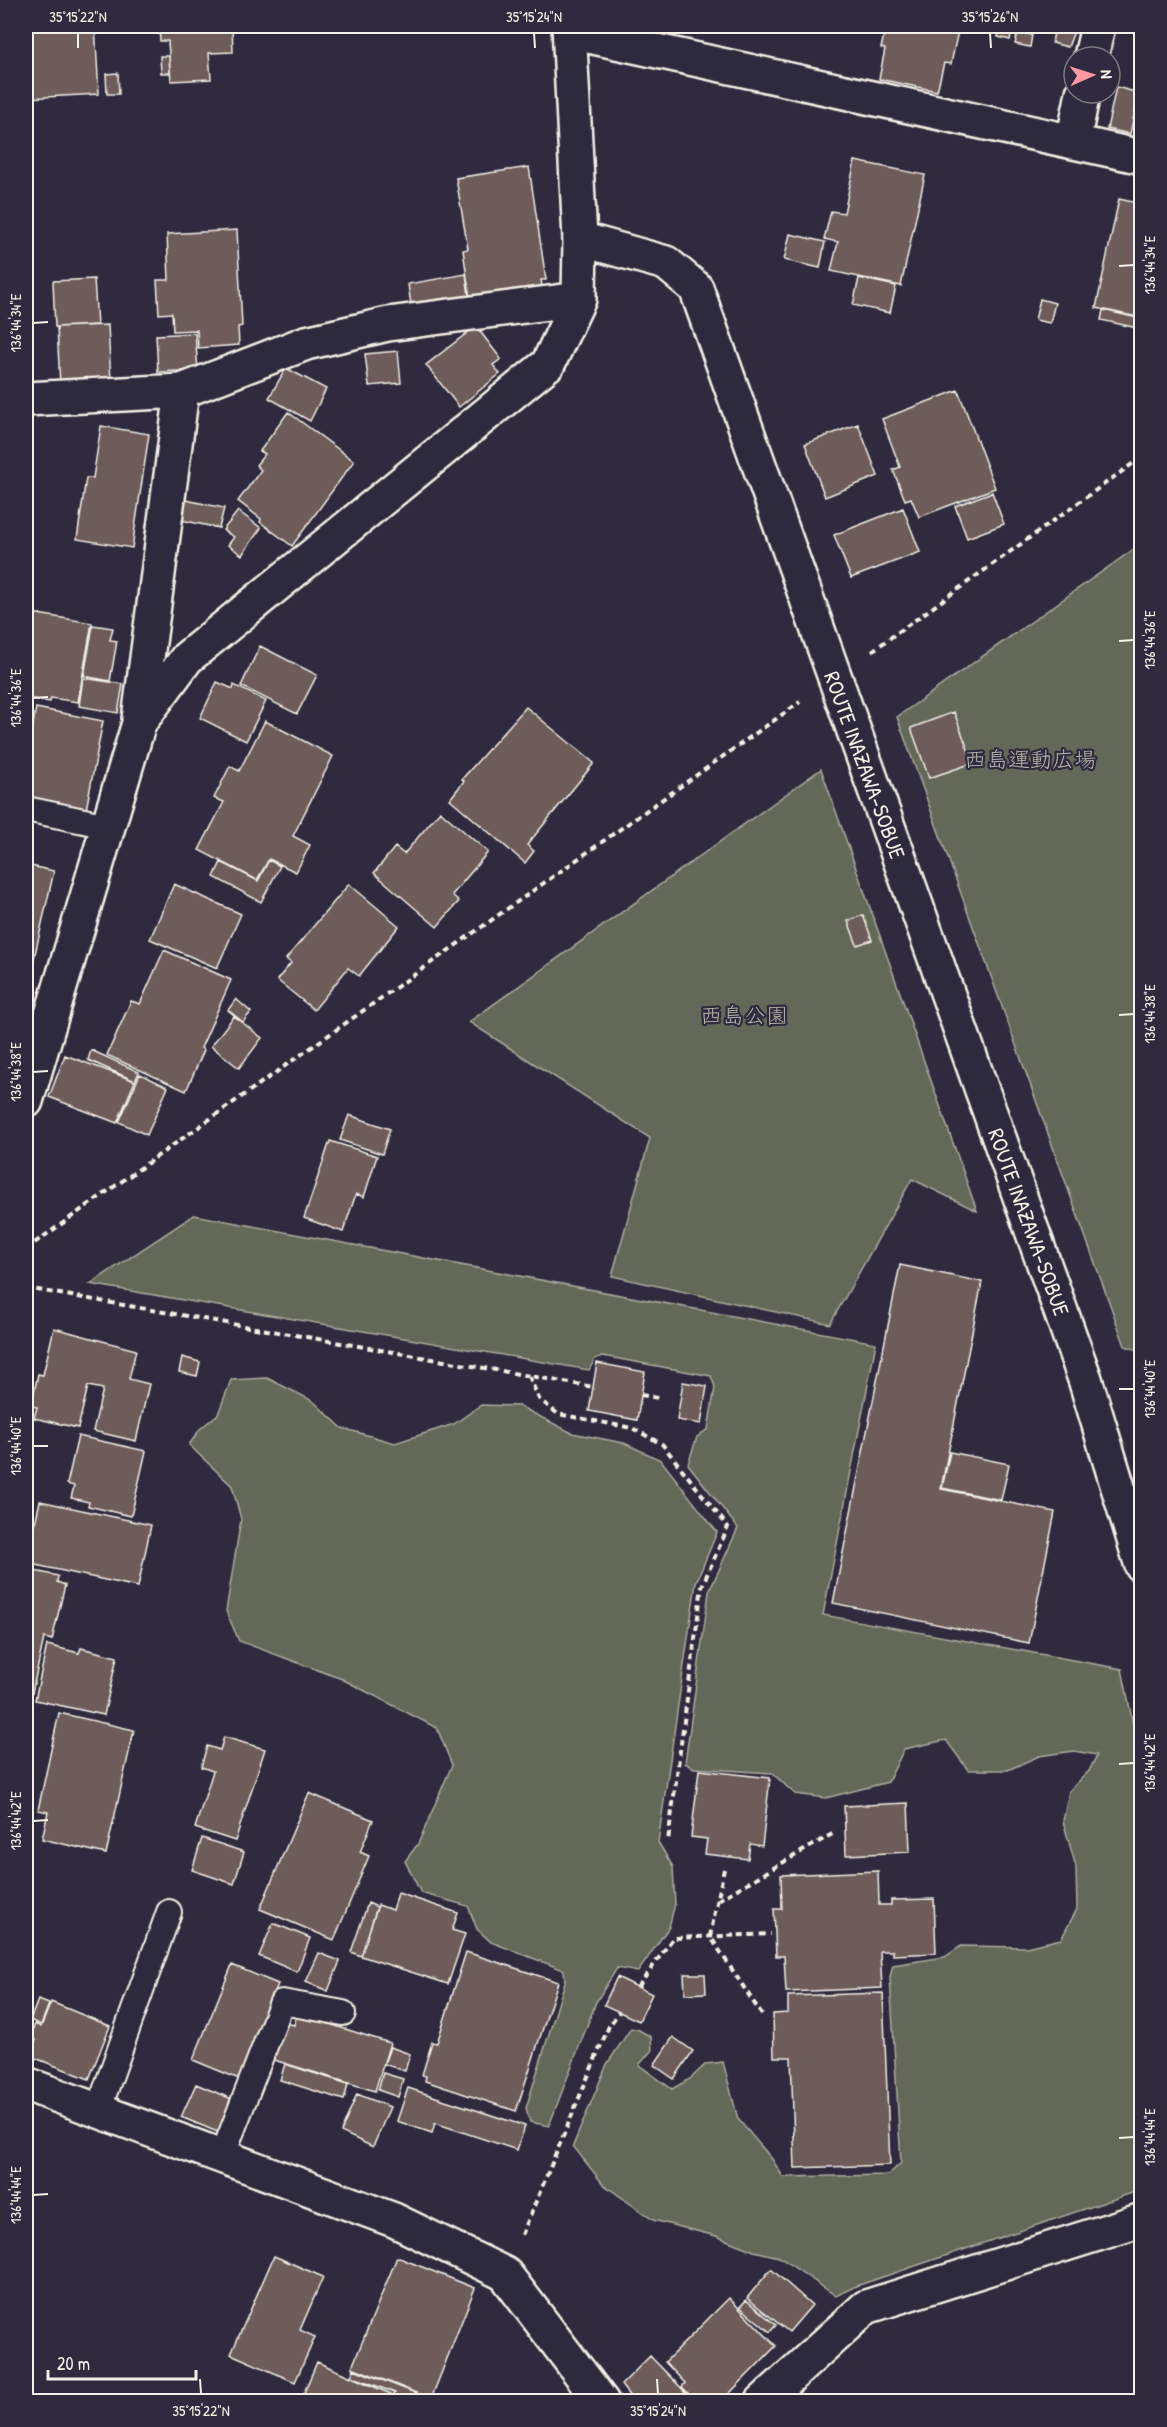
<svg xmlns="http://www.w3.org/2000/svg" width="1167" height="2427" font-family="'Patrick Hand','Klee One',sans-serif">
<rect width="100%" height="100%" fill="#2f2a3d"/>
<filter id="ink" filterUnits="userSpaceOnUse"><feTurbulence type="fractalNoise" baseFrequency=".0167" numOctaves="2"/><feDisplacementMap in="SourceGraphic" scale="12" xChannelSelector="R" yChannelSelector="G"/><feConvolveMatrix kernelMatrix="1 2 1 2 8 2 1 2 1" color-interpolation-filters="sRGB"/></filter>
<g filter="url(#ink)">
<path fill="#636759" stroke="#acaca0" stroke-width="1.5" d="M1141 544V1351L1125 1346 897 717Z
M821 769 977 1211 912 1179 830 1324 612 1276 650 1138 469 1022Z
M194 1215 876 1343 823 1615 1122 1669 1142 1769 1141 2190 856 2286 836 2296 779 2257 754 2251 716 2236 653 2220 603 2184 573 2146 607 2064 631 2028 639 2030 651 2037 652 2050 639 2065 672 2089 690 2079 706 2064 723 2062 738 2119 772 2159 783 2177 888 2175 901 2163 890 1977 893 1965 945 1957 961 1946 1026 1947 1061 1939 1077 1909 1076 1867 1063 1821 1069 1791 1089 1771 1097 1755 1074 1751 1039 1756 1008 1770H968L946 1740 904 1749 888 1782 826 1798 795 1794 772 1773 694 1768 685 1763 709 1592 738 1528 688 1464 697 1437 708 1429 715 1387 711 1376 603 1356 595 1359 589 1370 90 1284Z
M267 1378 313 1401 342 1428 395 1443 454 1424 481 1405 519 1406 572 1433 624 1443 661 1460 717 1532 696 1583 658 1842 673 1867 675 1904 669 1927 638 1972 617 1968 596 2002 549 2126 530 2122 526 2108 565 1982 564 1970 491 1942 477 1929 468 1906 421 1893 405 1861 418 1844 452 1765 437 1728 342 1679 239 1641 226 1611 241 1519 232 1486 189 1445 200 1429 218 1414 231 1380Z"/>
<path fill="#6d5c5a" stroke="#f4f1e8" stroke-width="1.5" d="M26 26H95L99 94 27 98Z
M159 26H232L233 52 209 53 211 79 171 81 168 41H160Z
M886 26H959L951 64 944 63 937 91 879 79 885 49 881 48Z
M1053 26H1076L1068 47 1052 43 1054 32 1052 31Z
M1000 29 1012 31 1010 40 998 37Z
M1018 32 1032 35 1030 47 1015 44Z
M160 56H169L170 73H161Z
M118 73 119 94H107L106 74Z
M1116 87 1139 93 1130 134 1107 129Z
M855 161 925 175 901 286 831 271 838 242 824 239 831 211 844 213Z
M529 167 546 280H541L542 286 470 298 463 250 468 249 456 178Z
M1119 199 1142 204V318L1096 308Z
M237 230 242 326 238 327 239 345 198 348 197 330 173 331 172 313 159 314 157 280H169L167 234Z
M790 234 825 242 820 268 784 260Z
M466 274 470 303 412 312 408 284Z
M859 278 896 286 890 313 853 305Z
M94 279 97 325 55 327 53 281Z
M1040 299 1055 303 1050 323 1035 320Z
M1103 310 1142 319V329L1101 320Z
M108 325 111 382 60 385 57 327Z
M476 326 501 359 493 365 500 374 459 407 426 365Z
M195 333 198 370 158 372 156 335Z
M398 351 401 383 369 386 365 354Z
M286 368 326 389 310 421 269 398Z
M958 390 995 488 919 517 911 498 905 500 893 470 900 467 882 419Z
M288 412 354 461 292 546 260 522 261 519 238 501 261 470 256 465 265 454 260 451Z
M858 424 878 476 825 497 805 444Z
M101 426 149 434 132 548 77 539 86 478H93Z
M992 492 1004 524 967 538 955 506Z
M186 500 224 508 219 528 181 520Z
M903 508 920 552 851 578 834 535Z
M238 511 261 528 242 555 228 545 234 537 223 530Z
M26 544H29L26 575Z
M26 612 92 623 78 702 51 698 50 702 26 698Z
M93 625 113 628 110 640 117 641 110 681 84 676Z
M260 646 317 675 297 714 241 686Z
M83 678 123 684 118 713 79 706Z
M217 682 233 689 234 685 266 701 246 741 200 718Z
M26 701 30 702 26 728Z
M526 707 594 763 527 845 534 851 525 863 450 799 464 781 462 779Z
M36 708 103 721 86 810 26 798V761Z
M954 712 973 763 929 778 911 728Z
M265 721 333 756 293 836 310 845 296 872 269 859 257 880 199 850 224 802 214 798 230 766 239 771Z
M440 811 488 852 452 895 459 901 437 927 374 873 395 847 404 854Z
M269 860 280 866 261 902 214 877 221 862 258 881Z
M26 865 54 871 27 989H26Z
M174 884 241 914 217 968 150 939Z
M349 884 399 926 359 976 348 968 314 1010 277 980 291 963 286 959Z
M863 915 872 940 857 945 848 921Z
M164 950 231 980 201 1048 204 1050 186 1091 107 1055 131 1001 140 1004Z
M236 999 251 1012 243 1022 228 1010Z
M234 1016 262 1038 239 1068 211 1046Z
M91 1050 139 1072 135 1081 88 1060Z
M65 1055 135 1081 117 1123 49 1097Z
M140 1074 168 1087 147 1135 119 1122Z
M349 1115 390 1129 382 1154 340 1140Z
M330 1141 377 1156 364 1197 356 1194 343 1232 304 1218Z
M900 1265 982 1282 941 1489 1055 1512 1029 1643 833 1603Z
M54 1328 136 1350 129 1379 149 1384 136 1441 93 1431 103 1389 88 1386 78 1428 34 1418 37 1407 31 1406 38 1374 43 1375Z
M182 1357 200 1362 197 1376 179 1372Z
M597 1363 645 1372 637 1420 589 1411Z
M683 1382 707 1386 701 1424 677 1420Z
M78 1436 146 1451 131 1516 88 1506 89 1502 71 1498 74 1486 67 1484Z
M950 1452 1009 1464 1001 1500 942 1488Z
M40 1501 151 1525 138 1587 26 1563Z
M26 1569 58 1576 57 1582 65 1585 52 1640 44 1638 30 1702 26 1700Z
M47 1645 79 1653 81 1648 117 1657 104 1715 35 1700Z
M59 1713 134 1730 106 1854 42 1839 48 1812 38 1810Z
M224 1737 265 1749 235 1841 195 1828 213 1771 201 1767 207 1746 220 1750Z
M699 1770 770 1778 762 1846 750 1844 748 1859 705 1854 707 1839 691 1837Z
M309 1793 373 1820 360 1852 369 1856 334 1940 260 1909Z
M908 1803 910 1852 846 1855 844 1806Z
M202 1838 244 1852 234 1884 192 1870Z
M878 1871 879 1905H891V1900L934 1899 936 1953 893 1955V1951H880L882 1988 786 1992 784 1956H776L774 1909H782L781 1875Z
M398 1893 458 1913 452 1930 465 1934 448 1984 361 1956 378 1905 393 1910Z
M368 1903 377 1907 361 1956 351 1952Z
M273 1923 310 1938 297 1972 259 1956Z
M466 1952 558 1982 516 2111 425 2081 426 2076 422 2075 432 2042 437 2043Z
M319 1953 340 1961 328 1991 306 1982Z
M232 1965 278 1984 239 2079 193 2060Z
M684 1974H705L706 1993 685 1994Z
M617 1977 652 1994 639 2021 604 2005Z
M883 1993 890 2165 795 2168 791 2057H774L773 2014 788 2013V1996Z
M38 2000 49 2004 41 2025 30 2020Z
M51 2002 110 2026 89 2079 30 2056 36 2040 30 2037 35 2024 41 2027Z
M297 2014 390 2043 375 2091 274 2060 285 2023 294 2025Z
M673 2037 693 2051 674 2079 654 2065Z
M390 2047 410 2054 405 2071 384 2064Z
M285 2064 348 2084 344 2100 280 2080Z
M383 2073 403 2079 398 2097 378 2090Z
M196 2084 234 2100 220 2133 181 2117Z
M408 2088 525 2126 517 2150 435 2123 432 2133 397 2121Z
M357 2094 390 2107 373 2147 341 2132Z
M274 2256 323 2277 300 2330 315 2337 295 2382 231 2354Z
M397 2257 475 2288 431 2399 352 2367Z
M771 2269 812 2305 789 2332 747 2298Z
M729 2298 776 2346 721 2402H697L682 2387 685 2383 665 2362Z
M746 2300 776 2325 770 2332 740 2307Z
M650 2356 695 2402H634L621 2385Z
M317 2362 393 2395 390 2402H300Z
M354 2369 428 2398 427 2402H399L393 2399 395 2393 351 2376Z"/>
<g fill="none" stroke-linecap="round" stroke-linejoin="round">
<defs>
<path id="service" d="M26 809 108 826
M98 2111 169 1912
M222 2157 282 2002 343 2013"/>
<path id="minor" d="M570 32 1142 157
M1091 57 1098 26
M1073 142 1083 93
M26 399 182 391 306 343 388 324 579 299
M139 719 182 391
M26 1101 139 723 187 658 548 364 579 299 580 239
M26 2084 394 2220 505 2274 602 2402
M762 2402 866 2307 1142 2220"/>
<path id="secondary" d="M569 26 580 239 666 263 696 288 1085 1379 1142 1566"/>
</defs>
<use href="#service" stroke="#f4f1e8" stroke-width="28"/>
<use href="#minor" stroke="#f4f1e8" stroke-width="38"/>
<use href="#secondary" stroke="#f4f1e8" stroke-width="38"/>
<path stroke="#f4f1e8" stroke-width="4" stroke-dasharray="6 4.5" stroke-linecap="butt" d="M872 651 1142 457
M26 1249 800 702
M26 1288 593 1387
M529 1376 539 1399 558 1414 632 1428 662 1444 728 1527 702 1586 668 1841
M641 1395 658 1398
M724 1869 710 1936 762 2015
M718 1900 834 1833
M638 1987 673 1938 771 1934
M522 2235 609 2026 619 2012"/>
<use href="#service" stroke="#2f2a3d" stroke-width="24"/>
<use href="#minor" stroke="#2f2a3d" stroke-width="33"/>
<use href="#secondary" stroke="#2f2a3d" stroke-width="33"/>
</g>
</g>
<path fill="none" stroke="#f4f1e8" stroke-width="2" d="M78 33V48M534 33 535 48M990 33 991 48M1119 266 1134 265M33 323 48 322M1119 641 1134 640M33 698 48 697M1119 1015 1134 1014M33 1072 48 1071M1119 1389H1134M33 1446H48M1119 1764 1134 1763M33 1821 48 1820M1119 2138 1134 2137M33 2195 48 2194M200 2379 201 2394M657 2379 658 2394"/>
<g text-anchor="middle" stroke-width="4.5" stroke-linejoin="round" paint-order="stroke">
<g font-size="22" fill="#b3b3a8" stroke="#2f2a3d">
<text x="1030" y="767">西島運動広場</text>
<text x="744" y="1023">西島公園</text>
</g>
<g font-size="22" fill="#f4f1e8" stroke="#2f2a3d">
<text transform="translate(865 765) rotate(70)" y="8">ROUTE INAZAWA-SOBUE</text>
<text transform="translate(1029 1222) rotate(70)" y="8">ROUTE INAZAWA-SOBUE</text>
</g>
</g>
<rect width="1167" height="2427" fill="none" stroke="#2f2a3d" stroke-width="66"/>
<g transform="translate(1092 75) rotate(87)"><circle r="28" fill="#2f2a3d" stroke="#7e7a81" stroke-width="1.5"/>
<path d="M0-4.5L10 22L0 15L-10 22Z" fill="#ff9aa2"/>
<text y="-9" font-size="16" font-weight="bold" text-anchor="middle" fill="#f4f1e8">N</text>
</g>
<path d="M48 2370v9h148v-9" fill="none" stroke="#f4f1e8" stroke-width="3"/>
<text x="57" y="2370" font-size="18" fill="#f4f1e8" stroke="#2f2a3d" stroke-width="4.5" paint-order="stroke">20 m</text>
<rect x="33" y="33" width="1101" height="2361" fill="none" stroke="#f4f1e8" stroke-width="2"/>
<g font-size="15" text-anchor="middle" fill="#f4f1e8">
<text x="78" y="22">35°15'22"N</text>
<text x="534" y="22">35°15'24"N</text>
<text x="990" y="22">35°15'26"N</text>
<text transform="translate(1150 265) rotate(-90)" y="5">136°44'34"E</text>
<text transform="translate(16 323) rotate(-90)" y="5">136°44'34"E</text>
<text transform="translate(1150 640) rotate(-90)" y="5">136°44'36"E</text>
<text transform="translate(16 698) rotate(-90)" y="5">136°44'36"E</text>
<text transform="translate(1150 1014) rotate(-90)" y="5">136°44'38"E</text>
<text transform="translate(16 1072) rotate(-90)" y="5">136°44'38"E</text>
<text transform="translate(1150 1389) rotate(-90)" y="5">136°44'40"E</text>
<text transform="translate(16 1446) rotate(-90)" y="5">136°44'40"E</text>
<text transform="translate(1150 1763) rotate(-90)" y="5">136°44'42"E</text>
<text transform="translate(16 1821) rotate(-90)" y="5">136°44'42"E</text>
<text transform="translate(1150 2137) rotate(-90)" y="5">136°44'44"E</text>
<text transform="translate(16 2195) rotate(-90)" y="5">136°44'44"E</text>
<text x="201" y="2416">35°15'22"N</text>
<text x="658" y="2416">35°15'24"N</text>
</g>
</svg>
